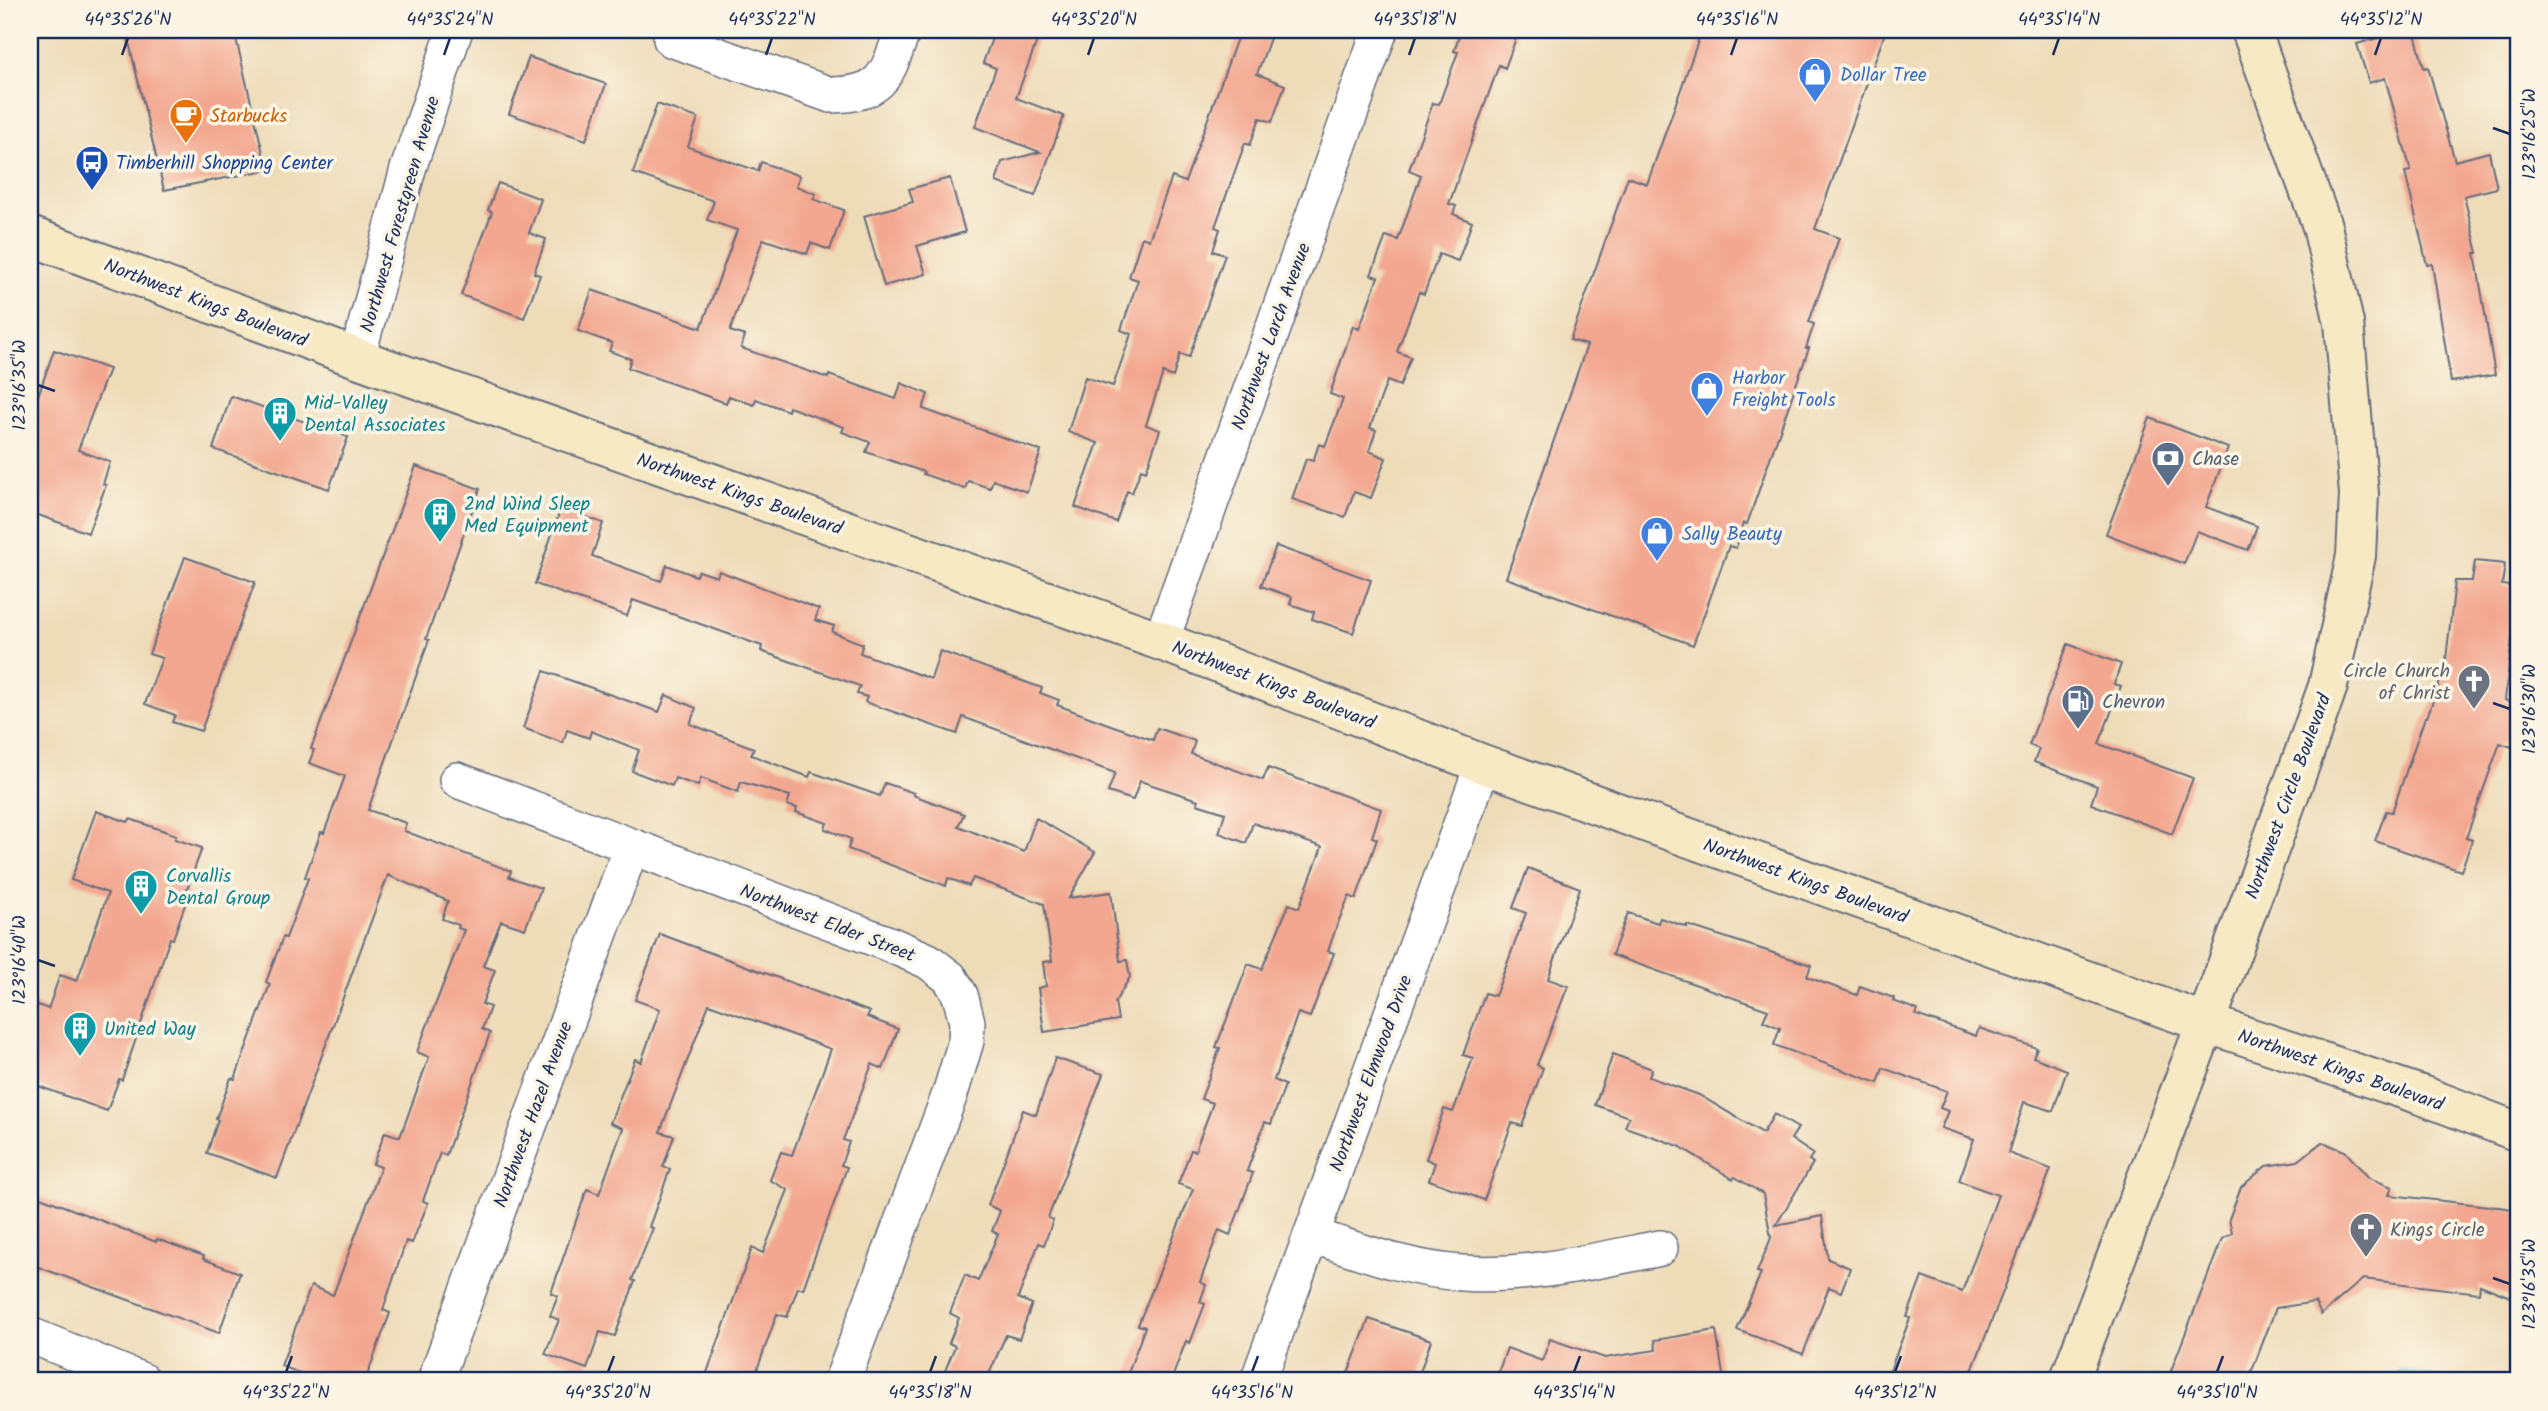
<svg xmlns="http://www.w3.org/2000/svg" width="2548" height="1411" font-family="Kalam,sans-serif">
<rect width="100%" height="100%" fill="#fcf5e5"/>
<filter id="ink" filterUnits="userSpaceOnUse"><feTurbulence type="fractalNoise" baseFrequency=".0143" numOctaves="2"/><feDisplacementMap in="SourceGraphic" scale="14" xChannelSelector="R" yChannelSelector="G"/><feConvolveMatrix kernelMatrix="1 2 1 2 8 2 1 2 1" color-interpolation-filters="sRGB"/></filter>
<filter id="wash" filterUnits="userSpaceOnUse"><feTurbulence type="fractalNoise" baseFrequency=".00686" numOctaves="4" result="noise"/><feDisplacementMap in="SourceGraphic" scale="28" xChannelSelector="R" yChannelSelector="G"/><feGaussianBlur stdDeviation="1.57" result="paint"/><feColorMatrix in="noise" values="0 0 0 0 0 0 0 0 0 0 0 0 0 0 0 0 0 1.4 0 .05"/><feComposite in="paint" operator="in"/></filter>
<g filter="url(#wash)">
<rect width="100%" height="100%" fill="#eedcb9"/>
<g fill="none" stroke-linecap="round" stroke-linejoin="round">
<path stroke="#4ab8c5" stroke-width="10" d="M2396 1381 2402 1374 2440 1381"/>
</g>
<g id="blocks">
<path fill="#f3a790" d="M126 30H234L267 170 164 190Z
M995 30H1041L1016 98 1064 116 1035 196 996 182 1002 162 1040 152 975 127 996 68 983 63Z
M1240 30H1273L1257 74 1285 85 1272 122 1260 118 1250 145 1245 143 1215 227 1220 229 1213 251 1225 255 1189 357 1180 354 1173 377 1163 373 1146 425 1160 430 1146 471 1141 469 1132 493 1127 491 1116 522 1075 507 1098 443 1068 432 1085 377 1113 386 1131 334 1121 330 1138 280 1129 277 1142 237 1149 240 1172 177 1185 182Z
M1461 30H1519L1505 68 1499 65 1449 204 1456 206 1453 214 1472 222 1458 261 1439 254 1424 294 1419 292 1397 352 1411 357 1400 386 1387 381 1370 428 1376 430 1369 451 1386 458 1371 498 1354 492 1345 517 1292 499 1306 459 1313 461 1319 444 1325 446 1343 399 1330 394 1353 326 1359 329 1378 277 1371 275 1386 236 1398 240 1421 175 1409 170 1433 103 1439 104 1458 52 1454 51Z
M1702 30H1886L1815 229 1839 238 1809 322 1814 324 1806 348H1809L1747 524 1744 523 1736 548 1729 546 1693 645 1506 578 1587 345 1570 340 1628 177 1647 184Z
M2406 30H2414L2424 68 2428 67 2455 161 2489 152 2497 188 2464 196 2478 253H2475L2495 375 2451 382 2432 264 2427 265 2405 172 2411 171 2385 78 2369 83 2357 44Z
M529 57 606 84 586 140 509 114Z
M657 104 698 118 688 147 758 171 761 162 800 176 796 186 816 194 813 199 844 210 830 250 811 243 807 254 763 239 730 331 745 336 741 348 828 378 829 375 896 399 901 383 928 394 923 409 1041 451 1027 492 993 480 990 488 968 481 965 489 923 474 924 472 866 452 870 442 842 432 844 427 789 407 788 411 756 399 754 405 729 396 726 403 628 368 631 359 609 351 612 343 578 331 592 290 701 328 737 230 707 220 714 201 633 173Z
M950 178 965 232 917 246 926 274 884 286 864 216 913 202 909 189Z
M498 183 541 199 529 233 546 239 534 273 540 275 524 318 461 295 492 212 488 210Z
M54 350 109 369 78 450 110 462 103 484 106 485 88 533 30 512V419Z
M231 396 348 437 329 489 213 449Z
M2150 418 2228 448 2206 507 2257 526 2248 550 2197 531 2184 564 2106 534Z
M416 466 480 489 426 639 429 640 368 810 406 823 404 831 511 871 509 877 541 888 525 929 501 921 483 966 495 970 482 1004 490 1007 482 1029 490 1033 446 1155 440 1153 423 1201 428 1203 412 1243 406 1241 383 1310 390 1313 365 1381H321L281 1366 311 1286 333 1295 381 1167 373 1164 385 1132 400 1137 429 1057 417 1052 464 930 458 928 459 925 442 919 448 901 388 875 277 1178 207 1153 218 1120 216 1119 231 1078 235 1079 249 1040 270 984 266 982 283 937 286 938 308 878 305 877 321 832 324 833 345 776 309 763 314 750 311 749Z
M561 508 603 523 592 556 661 581 667 565 696 576 699 571 717 577 719 571 819 609 815 620 834 626 832 632 863 644 860 653 931 679 940 651 1042 688 1040 693 1059 700 1057 705 1108 724 1153 740 1157 728 1195 741 1191 754 1263 780 1268 768 1381 809 1372 837 1377 839 1356 899 1349 896 1337 925 1328 951 1334 953 1310 1017 1298 1013 1274 1080 1285 1085 1271 1124 1265 1122 1247 1171 1253 1173 1230 1235 1219 1230 1200 1282 1206 1285 1200 1302 1205 1304 1190 1343 1186 1341 1171 1381H1125L1145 1327 1138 1325 1193 1189 1178 1184 1191 1150 1195 1151 1213 1103 1201 1099 1220 1048 1216 1047 1248 964 1262 969 1289 904 1299 908 1322 847 1253 823 1246 843 1219 833 1225 813 1197 804 1198 800 1140 781 1133 800 1108 792 1115 773 963 717 957 734 865 702 867 697 857 694 860 686 761 651 762 646 633 600 627 616 535 584Z
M1276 546 1371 580 1353 633 1312 619 1314 612 1290 604 1292 597 1261 586Z
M185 557 255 582 201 731 172 722 175 715 145 704 162 658 149 654Z
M2475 561 2505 564 2502 585 2518 587 2505 700 2518 705V749L2500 743 2466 838 2472 840 2461 871 2375 841 2386 811 2392 812 2425 717H2427L2445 668 2455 581H2472Z
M2068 644 2121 664 2114 684 2121 686 2099 744 2193 778 2172 834 2091 804 2097 786 2034 762 2039 749 2029 745Z
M544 671 659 712 666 695 696 708 690 724 754 748 751 755 809 777 811 772 880 796 885 783 914 793 913 795 964 814 958 826 1024 852 1036 818 1095 852 1069 898 1111 892 1120 961 1127 960 1130 977 1115 1002 1118 1020 1044 1032 1038 988 1046 986 1043 962 1052 961 1044 904 973 878 969 886 948 878 946 886 848 849 851 839 825 829 827 823 796 812 797 808 787 805 790 796 741 782 738 792 701 778 698 786 675 778 672 786 632 771 639 750 591 731 589 738 567 730 563 743 523 728Z
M96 811 128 822 130 819 176 835 175 839 202 848 186 892 189 893 173 939 170 938 122 1080 119 1079 107 1111 30 1083V1002L48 1009 60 975 77 981 108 893 71 880Z
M1528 868 1580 888 1548 979 1568 986 1537 1065 1543 1068 1522 1126 1512 1123 1484 1200 1429 1180 1435 1163 1426 1159 1444 1109 1453 1112 1473 1058 1463 1055 1485 993 1495 996 1526 913 1513 908Z
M1628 913 1658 923 1660 918 1687 927V925L1811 965 1807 977 1857 995 1860 986 1894 998 1893 1001 1918 1010 1916 1015 1976 1036 1979 1028 2037 1048 2033 1057 2067 1070 2053 1111 2024 1102 2008 1153 2051 1169 1968 1381H1886L1910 1318 1907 1317 1922 1277 1962 1292 1998 1195 1959 1181 1974 1139 1941 1128 1948 1111 1940 1108 1947 1091 1883 1068 1878 1083 1774 1045 1780 1028 1763 1021 1768 1010 1612 955Z
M660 934 870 1012 867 1017 898 1029 883 1069 872 1064 843 1140 849 1142 841 1165 847 1167 803 1289 798 1287 787 1317 777 1314 753 1381H704L752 1248 763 1253 788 1190 770 1180 781 1152 792 1155 831 1049 709 1004 660 1132 674 1136 663 1167 670 1169 649 1227 653 1228 632 1280 635 1281 615 1336 600 1332 587 1369 545 1354 559 1320 550 1316 558 1296 551 1293 587 1189 599 1194 623 1128 610 1123 635 1059 641 1062 660 1009 635 1000Z
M1613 1054 1652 1069 1649 1077 1699 1095 1763 1133 1774 1114 1798 1128 1791 1139 1813 1154 1809 1160 1813 1163 1776 1225 1822 1216 1828 1259 1850 1268 1841 1292 1829 1287 1803 1354 1737 1330 1761 1273 1757 1272 1771 1238 1763 1194 1735 1177 1733 1179 1679 1146 1625 1127 1629 1117 1595 1105Z
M1055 1058 1103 1074 1048 1218 1053 1220 1044 1245 1039 1243 1018 1298 1032 1304 1019 1339 1006 1335 986 1381H941L955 1346 949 1343 959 1318 950 1313 965 1275 978 1281 998 1234 992 1231 1000 1211 988 1205 1023 1110 1036 1115Z
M2322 1142 2345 1151 2369 1178 2392 1187 2389 1195 2507 1208 2518 1213V1300L2480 1285 2479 1293 2363 1279 2321 1315 2315 1302 2276 1308 2248 1381H2167L2222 1239 2232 1233 2229 1219 2241 1187 2266 1166 2298 1161Z
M30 1193 156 1242 157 1239 204 1256 203 1259 240 1273 219 1333 30 1264Z
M1369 1319 1431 1340 1417 1381H1345Z
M1716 1330 1724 1381H1495L1507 1348 1542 1361 1550 1339 1605 1358 1656 1350 1655 1340Z"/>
</g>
</g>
<g filter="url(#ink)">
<use href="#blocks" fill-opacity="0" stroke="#656c7e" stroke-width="2"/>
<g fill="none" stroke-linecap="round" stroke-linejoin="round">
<defs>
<path id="street" d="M671 39 831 95C885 94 886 75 903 30
M357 358 408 169 455 30
M1161 641 1380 30
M457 780 889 944 928 961 950 978 960 995 967 1022 966 1041 950 1094 842 1381
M1311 1235C1360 1251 1410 1270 1462 1273 1525 1278 1599 1260 1660 1248
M30 1335 143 1381
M435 1381 631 848
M1258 1381 1483 764"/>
<path id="secondary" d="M30 236 357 358 1161 641 1483 764 2206 1023 2424 1096 2518 1132
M2069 1381 2206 1023 2305 751 2328 686 2356 556 2359 494 2344 323 2322 226 2251 30"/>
</defs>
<use href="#street" stroke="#656c7e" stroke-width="38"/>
<use href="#secondary" stroke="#656c7e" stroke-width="42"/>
<use href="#street" stroke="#fff" stroke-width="35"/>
<use href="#secondary" stroke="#f7e9c3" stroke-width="38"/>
</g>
</g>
<path fill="none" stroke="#1b2f5e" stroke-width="2.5" d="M122 55 128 38M444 55 450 38M766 55 772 38M1088 55 1094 38M1409 55 1415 38M1731 55 1737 38M2053 55 2059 38M2375 55 2381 38M2493 128 2510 134M38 385 55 391M2493 703 2510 709M38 960 55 966M2493 1278 2510 1284M286 1372 292 1356M608 1372 614 1356M930 1372 936 1356M1252 1372 1258 1356M1574 1372 1580 1356M1895 1372 1901 1356M2217 1372 2223 1356"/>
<defs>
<symbol id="shop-pin" viewBox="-11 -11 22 30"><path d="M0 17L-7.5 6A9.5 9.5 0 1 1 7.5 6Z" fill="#3f7fe0" stroke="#fcf5e5"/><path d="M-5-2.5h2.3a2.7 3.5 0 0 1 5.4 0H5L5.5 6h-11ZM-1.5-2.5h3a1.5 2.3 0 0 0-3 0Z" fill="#fff"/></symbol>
<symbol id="cafe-pin" viewBox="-11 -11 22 30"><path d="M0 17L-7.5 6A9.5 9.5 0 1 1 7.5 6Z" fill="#e8710a" stroke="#fcf5e5"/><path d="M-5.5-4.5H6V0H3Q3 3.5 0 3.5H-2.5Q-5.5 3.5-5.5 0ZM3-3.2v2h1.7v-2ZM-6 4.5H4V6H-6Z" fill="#fff"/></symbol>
<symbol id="bus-pin" viewBox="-11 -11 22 30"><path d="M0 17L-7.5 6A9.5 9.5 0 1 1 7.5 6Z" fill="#1a4fb4" stroke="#fcf5e5"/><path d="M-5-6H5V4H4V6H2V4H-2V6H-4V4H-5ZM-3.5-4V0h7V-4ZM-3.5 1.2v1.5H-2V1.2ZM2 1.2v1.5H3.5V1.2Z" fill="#fff"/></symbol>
<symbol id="building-pin" viewBox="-11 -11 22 30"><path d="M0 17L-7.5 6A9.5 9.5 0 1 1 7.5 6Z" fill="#0f9aa8" stroke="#fcf5e5"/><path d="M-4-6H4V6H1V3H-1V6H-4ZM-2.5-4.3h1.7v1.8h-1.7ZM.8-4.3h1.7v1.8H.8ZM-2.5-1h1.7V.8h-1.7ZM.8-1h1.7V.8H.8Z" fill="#fff"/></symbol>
<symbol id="bank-pin" viewBox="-11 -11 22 30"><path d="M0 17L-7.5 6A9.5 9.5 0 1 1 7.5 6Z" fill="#5c6f8a" stroke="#fcf5e5"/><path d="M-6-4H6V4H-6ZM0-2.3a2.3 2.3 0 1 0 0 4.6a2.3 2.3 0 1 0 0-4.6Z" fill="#fff"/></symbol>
<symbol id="church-pin" viewBox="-11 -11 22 30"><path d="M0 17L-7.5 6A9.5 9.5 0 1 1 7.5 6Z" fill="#6b7280" stroke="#fcf5e5"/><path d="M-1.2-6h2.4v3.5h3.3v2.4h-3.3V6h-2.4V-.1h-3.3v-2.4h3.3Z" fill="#fff"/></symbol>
<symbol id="fuel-pin" viewBox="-11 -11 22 30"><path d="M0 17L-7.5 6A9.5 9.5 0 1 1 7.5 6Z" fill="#5c6f8a" stroke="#fcf5e5"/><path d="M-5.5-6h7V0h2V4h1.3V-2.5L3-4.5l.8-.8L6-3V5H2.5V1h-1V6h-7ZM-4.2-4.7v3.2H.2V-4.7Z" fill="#fff"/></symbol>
</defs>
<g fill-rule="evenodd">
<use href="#shop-pin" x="1796" y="55" width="38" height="52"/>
<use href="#cafe-pin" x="167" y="96" width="38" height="52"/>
<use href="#bus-pin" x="73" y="143" width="38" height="52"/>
<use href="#shop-pin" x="1688" y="369" width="38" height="52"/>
<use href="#building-pin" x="261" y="394" width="38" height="52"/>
<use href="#bank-pin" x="2149" y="439" width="38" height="52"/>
<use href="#building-pin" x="421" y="495" width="38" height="52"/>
<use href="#shop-pin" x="1638" y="514" width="38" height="52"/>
<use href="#church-pin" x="2455" y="662" width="38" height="52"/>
<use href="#fuel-pin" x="2059" y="682" width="38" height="52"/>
<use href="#building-pin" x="122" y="867" width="38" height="52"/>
<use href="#building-pin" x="61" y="1009" width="38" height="52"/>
<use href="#church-pin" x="2347" y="1210" width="38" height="52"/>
</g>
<g text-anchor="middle" stroke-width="7" stroke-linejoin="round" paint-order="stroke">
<g font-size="19" fill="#366cbe" stroke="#fcf5e5" text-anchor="start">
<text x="1840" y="81">Dollar Tree</text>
<text x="1732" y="384">Harbor<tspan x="1732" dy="22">Freight Tools</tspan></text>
<text x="1682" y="540">Sally Beauty</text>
</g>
<g font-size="19" fill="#c56008" stroke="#fcf5e5" text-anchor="start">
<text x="210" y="122">Starbucks</text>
</g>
<g font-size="19" fill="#164399" stroke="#fcf5e5" text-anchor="start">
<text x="116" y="169">Timberhill Shopping Center</text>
</g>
<g font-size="19" fill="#1b2f5e" stroke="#fcf5e5">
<text transform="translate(399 214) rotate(-74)" y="7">Northwest Forestgreen Avenue</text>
<text transform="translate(206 302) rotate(21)" y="7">Northwest Kings Boulevard</text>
<text transform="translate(1270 336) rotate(-70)" y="7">Northwest Larch Avenue</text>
<text transform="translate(740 493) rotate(19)" y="7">Northwest Kings Boulevard</text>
<text transform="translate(1274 684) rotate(21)" y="7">Northwest Kings Boulevard</text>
<text transform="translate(2287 796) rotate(-70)" y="7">Northwest Circle Boulevard</text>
<text transform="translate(1806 880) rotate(20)" y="7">Northwest Kings Boulevard</text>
<text transform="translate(828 922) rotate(21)" y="7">Northwest Elder Street</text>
<text transform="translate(2341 1069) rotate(19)" y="7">Northwest Kings Boulevard</text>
<text transform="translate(1370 1073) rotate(-70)" y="7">Northwest Elmwood Drive</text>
<text transform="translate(532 1114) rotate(-70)" y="7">Northwest Hazel Avenue</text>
</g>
<g font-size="19" fill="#0d838f" stroke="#fcf5e5" text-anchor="start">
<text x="304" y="409">Mid-Valley<tspan x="304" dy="22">Dental Associates</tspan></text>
<text x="464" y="510">2nd Wind Sleep<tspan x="464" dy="22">Med Equipment</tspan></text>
<text x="166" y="882">Corvallis<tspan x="166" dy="22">Dental Group</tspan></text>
<text x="104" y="1035">United Way</text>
</g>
<g font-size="19" fill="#4e5e75" stroke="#fcf5e5" text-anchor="start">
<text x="2192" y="465">Chase</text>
<text x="2102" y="708">Chevron</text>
</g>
<g font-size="19" fill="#5b616d" stroke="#fcf5e5" text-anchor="end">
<text x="2450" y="677">Circle Church<tspan x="2450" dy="22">of Christ</tspan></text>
<text x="2390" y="1236" text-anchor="start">Kings Circle</text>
</g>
</g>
<rect width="2548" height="1411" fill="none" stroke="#fcf5e5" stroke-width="77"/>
<rect x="38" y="38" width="2472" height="1334" fill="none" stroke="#1b2f5e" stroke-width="2.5"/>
<g font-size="18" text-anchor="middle" fill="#1b2f5e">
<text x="128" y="25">44°35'26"N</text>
<text x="450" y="25">44°35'24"N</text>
<text x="772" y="25">44°35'22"N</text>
<text x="1094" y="25">44°35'20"N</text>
<text x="1415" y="25">44°35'18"N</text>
<text x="1737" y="25">44°35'16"N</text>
<text x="2059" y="25">44°35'14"N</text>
<text x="2381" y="25">44°35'12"N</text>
<text transform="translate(2529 134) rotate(-90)" y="6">123°16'25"W</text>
<text transform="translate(19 385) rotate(-90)" y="6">123°16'35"W</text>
<text transform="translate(2529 709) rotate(-90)" y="6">123°16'30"W</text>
<text transform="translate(19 960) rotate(-90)" y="6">123°16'40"W</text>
<text transform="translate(2529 1284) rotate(-90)" y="6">123°16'35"W</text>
<text x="286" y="1398">44°35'22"N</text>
<text x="608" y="1398">44°35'20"N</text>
<text x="930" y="1398">44°35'18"N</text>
<text x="1252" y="1398">44°35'16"N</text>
<text x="1574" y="1398">44°35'14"N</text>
<text x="1895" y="1398">44°35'12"N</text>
<text x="2217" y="1398">44°35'10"N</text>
</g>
</svg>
